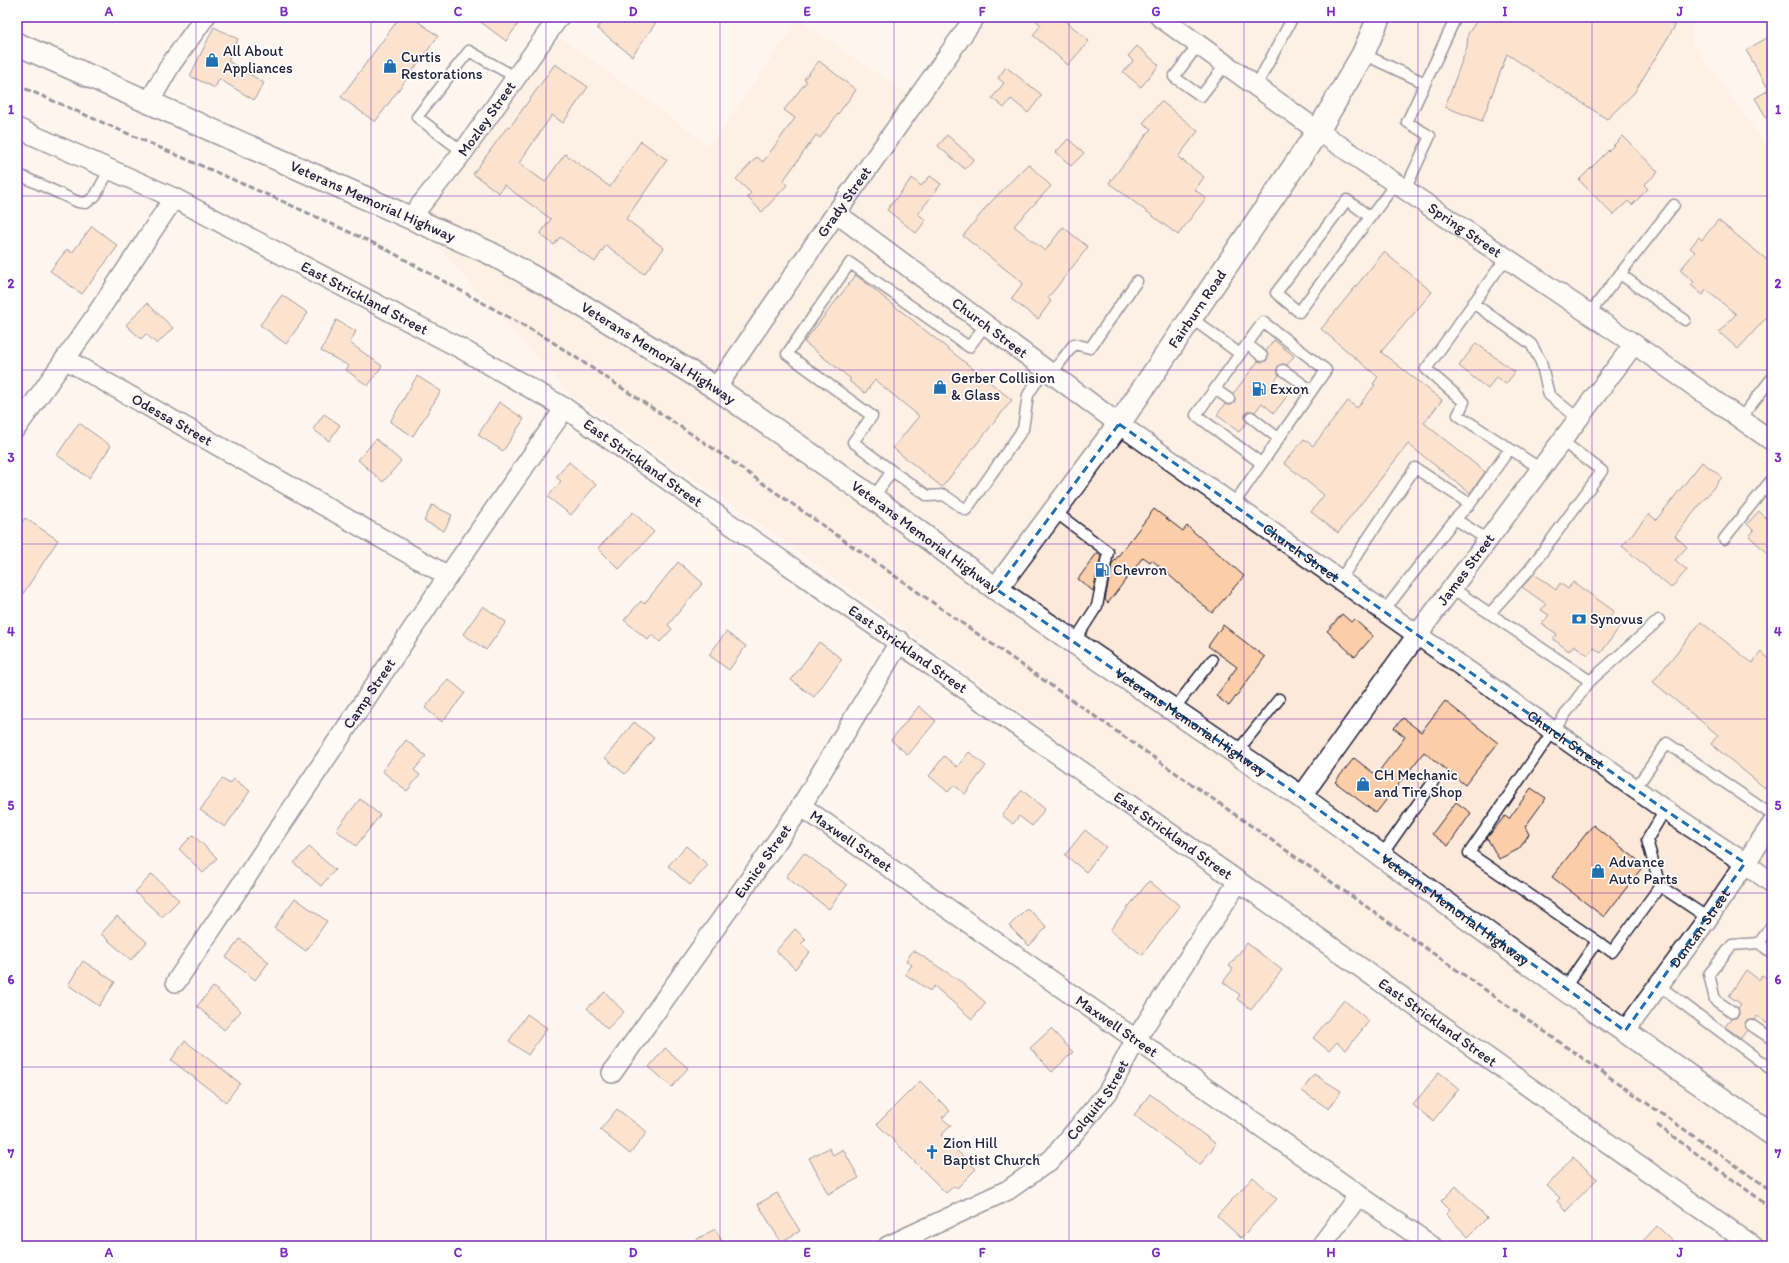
<svg xmlns="http://www.w3.org/2000/svg" width="1789" height="1263" font-family="Itim,sans-serif">
<rect width="100%" height="100%" fill="#fef5ee"/>
<filter id="ink" filterUnits="userSpaceOnUse"><feTurbulence type="fractalNoise" baseFrequency=".025" numOctaves="2"/><feDisplacementMap in="SourceGraphic" scale="8" xChannelSelector="R" yChannelSelector="G"/><feConvolveMatrix kernelMatrix="1 2 1 2 8 2 1 2 1" color-interpolation-filters="sRGB"/></filter>
<g filter="url(#ink)">
<path fill="#fde9d9" d="M971 17H1692V43L1772 154V1246H1767L1246 874 746 514 572 396 411 217 560 37 710 146 798 20 908 94Z"/>
<path fill="#fbcda9" stroke="#22223b" d="M400 17H412L438 36 375 122 341 97Z
M474 17H523L506 41Z
M606 17H660L632 56 597 28Z
M1032 17H1061L1089 41 1068 65 1033 35 1041 25Z
M1479 17H1661L1675 26 1634 93 1607 119 1507 54 1482 121 1445 107 1467 47 1468 34Z
M214 27 238 39 228 61 264 83 254 100 219 79 215 88 190 76Z
M1772 35V127L1755 98 1769 90 1746 50Z
M1137 46 1159 65 1141 87 1123 72 1133 61 1128 56Z
M819 61 856 90 820 138 816 135 783 181 787 185 762 212 747 197 751 193 736 179 757 157 763 162 795 118 784 110 807 81 804 79Z
M555 64 588 87 563 123 552 115 519 163 545 182 565 154 610 187 641 141 667 160 626 219 664 248 644 274 606 245 595 262 560 237 554 245 540 234 551 219 504 185 499 193 473 174 508 126 510 127Z
M1006 67 1042 95 1028 113 1011 99 1004 108 992 98 1004 83 998 78Z
M1161 101 1198 131 1178 157 1204 177 1195 190 1206 198 1178 235 1109 183 1151 129 1143 123Z
M947 135 974 159 965 169 938 146Z
M1623 136 1658 172 1644 185 1648 189 1632 205 1628 201 1613 215 1579 180Z
M1068 139 1084 153 1071 166 1056 152Z
M1028 164 1051 186 1014 226 1045 251 1063 227 1088 247 1048 298 1051 301 1038 319 1011 299 1023 283 963 236 988 205Z
M930 176 941 184 918 214 926 220 916 233 887 210 912 178 921 186Z
M1718 220 1772 264V324L1766 318 1738 349 1719 332 1736 314 1706 290 1703 295 1691 285 1694 282 1680 270 1695 252 1690 248 1699 237 1702 240Z
M92 226 118 246 82 294 50 271 67 249 72 253Z
M1384 252 1432 292 1381 352 1442 400 1424 423 1485 472 1470 493 1408 444 1338 533 1311 512 1324 495 1284 463 1304 439 1313 446 1348 401 1357 408 1375 385 1373 384 1378 377 1321 329Z
M856 275 1012 400 942 487 893 448 919 416 875 380 865 393 849 381 851 379 804 342Z
M282 295 308 313 286 344 260 325Z
M147 303 173 328 157 344 146 334 141 339 126 325Z
M336 320 356 331 350 343 382 366 368 386 346 370 349 366 321 351Z
M1274 340 1294 356 1287 365 1283 364 1278 366 1277 370 1279 375 1273 383 1288 395 1274 413 1262 403 1255 412 1248 411 1245 416 1247 422 1239 432 1217 415 1225 404 1229 405 1234 403 1235 399 1233 394 1258 361 1264 362 1267 360 1268 354 1266 351Z
M1476 343 1515 372 1506 384 1496 377 1488 389 1459 366Z
M417 376 441 391 413 436 390 422Z
M499 402 524 419 503 451 478 435Z
M324 414 340 425 329 441 313 429Z
M79 423 111 446 89 478 57 455Z
M376 439 401 461 383 482 358 460Z
M569 462 596 485 571 515 548 497 561 481 556 477Z
M1702 462 1722 477 1675 536 1687 547 1675 560 1687 570 1671 588 1622 546 1649 514 1656 520Z
M432 505 452 515 444 531 424 521Z
M1154 509 1183 531 1187 526 1244 576 1212 613 1152 560 1150 562 1143 557 1108 603 1105 600 1112 564Z
M1759 511 1772 524V558L1749 536 1754 531 1747 524Z
M633 512 654 532 619 569 598 548Z
M25 518 58 540 17 603V530Z
M1097 553 1101 556 1093 591 1078 579Z
M678 562 703 583 668 625 672 629 660 642 652 635 648 640 624 620 641 601 644 604Z
M1534 574 1556 590 1560 583 1568 589 1573 582 1614 611 1610 617 1621 625 1601 653 1594 648 1588 655 1574 645 1569 651 1553 639 1557 634 1542 624 1549 615 1541 610 1546 604 1522 587Z
M483 606 506 622 486 650 463 634Z
M1342 614 1351 622 1354 619 1373 636 1355 657 1327 631Z
M1701 622 1752 663 1761 652 1772 661V779L1765 788 1711 744 1718 735 1653 682Z
M1223 625 1265 657 1229 706 1216 696 1237 667 1208 646Z
M726 632 746 646 729 670 709 655Z
M819 642 842 659 814 697 791 680Z
M448 679 465 693 442 722 425 708Z
M1445 701 1498 743 1465 785 1424 752 1376 813 1335 782 1354 758 1376 775 1405 737 1394 728 1403 718 1421 732Z
M919 706 936 721 908 755 891 740Z
M634 722 654 738 625 774 605 758Z
M406 740 426 756 414 770 420 775 407 791 382 771Z
M969 752 986 766 965 794 954 785 948 792 929 776 944 756 957 767Z
M222 779 230 784 234 779 250 791 225 827 200 810Z
M1531 788 1546 798 1525 827 1529 834 1519 849 1499 859 1487 838 1505 816 1509 819Z
M1022 790 1045 809 1032 826 1019 816 1013 824 1002 815Z
M360 799 380 815 356 846 336 830Z
M1456 802 1471 813 1448 846 1432 834Z
M1593 825 1644 865 1604 917 1552 877Z
M1085 830 1106 847 1086 872 1065 855Z
M193 835 217 858 203 873 179 849Z
M686 846 708 865 690 885 668 866Z
M309 847 335 870 321 886 294 863Z
M804 853 847 885 829 909 786 877Z
M152 874 179 900 162 917 135 892Z
M1149 881 1180 906 1142 955 1110 930Z
M295 898 327 921 306 951 274 928Z
M1027 908 1047 927 1029 946 1009 926Z
M117 916 147 942 131 960 101 934Z
M795 929 806 939 801 944 810 952 795 969 776 951Z
M240 939 269 962 255 980 226 957Z
M1247 943 1282 970 1251 1010 1237 999 1240 995 1223 982 1233 969 1229 966Z
M913 950 963 983 986 1003 972 1019 934 986 930 991 905 974 912 965 906 961Z
M83 961 115 982 99 1006 68 985Z
M1746 970 1759 980 1762 975 1772 982V1027L1757 1016 1754 1019H1748L1746 1021 1745 1025 1747 1030 1741 1038 1725 1027 1731 1018H1736L1739 1015 1738 1008 1741 1004 1729 996Z
M213 987 241 1011 224 1030 197 1006Z
M605 992 624 1012 607 1029 587 1008Z
M1344 1000 1369 1021 1346 1050 1337 1042 1329 1051 1313 1038Z
M527 1014 547 1028 528 1055 509 1041Z
M1051 1029 1073 1052 1052 1072 1030 1048Z
M185 1041 240 1083 226 1102 171 1060Z
M665 1048 688 1068 672 1087 649 1067Z
M1439 1072 1459 1088 1433 1121 1413 1105Z
M1314 1074 1341 1091 1329 1109 1302 1091Z
M920 1081 950 1111 942 1118 951 1126 941 1135 976 1169 957 1188 954 1186 946 1193 877 1124Z
M1150 1094 1216 1144 1200 1165 1134 1115Z
M617 1109 647 1132 630 1154 600 1130Z
M829 1148 833 1155 843 1149 859 1178 828 1194 809 1158Z
M1573 1157 1597 1179 1566 1211 1557 1201 1560 1198 1547 1186Z
M1253 1177 1277 1199 1241 1238 1217 1216Z
M1456 1186 1487 1218 1468 1237 1446 1214 1450 1210 1441 1201Z
M777 1193 800 1231 781 1242 758 1204Z
M1657 1226 1678 1246H1638Z
M715 1229 725 1246H685Z"/>
<g fill="none" stroke-linecap="round" stroke-linejoin="round">
<defs>
<path id="lane" d="M1198 45 1174 77 1201 96 1226 64
M1363 54 1425 83
M1256 86 1293 17
M463 152 417 117 469 51 517 78
M17 174 78 202 86 203 95 196 110 169
M1405 190 1430 136 1407 122 1456 17
M1370 217 1347 200 1276 293 1299 312 1396 183
M1506 258 1426 369 1464 402 1458 415 1541 469
M1620 274 1674 205
M1473 303 1531 344 1541 362 1549 395 1579 419
M1589 314 1620 274 1685 320
M1191 318 1240 354 1263 322 1326 370 1233 505
M1247 344 1262 356
M1240 354 1196 415 1261 463
M1283 370 1311 390
M1052 373 1074 344 1090 348 1137 281
M1215 389 1229 399
M1251 417 1278 438
M1740 419 1772 378
M892 471 928 496 944 495 966 510 1023 429 1028 395 1045 368
M873 498 892 471 853 442 872 416 787 354 850 263 969 347 986 324
M1470 504 1509 450
M1054 511 1108 552 1097 606 1074 642
M1724 539 1772 479
M1340 580 1415 468 1470 504 1455 519 1488 540
M1452 588 1590 681 1553 731 1469 853 1597 941 1564 989
M1384 611 1455 519
M1490 613 1529 570 1602 471 1562 441
M1590 681 1659 620
M1173 710 1212 660
M1236 753 1279 699
M1635 789 1667 743 1772 815
M1381 856 1433 782
M1660 886 1647 840 1665 810
M1772 925 1759 943 1772 953
M1597 941 1612 952 1660 886 1708 918
M1658 985 1772 1070
M1733 1012 1715 1000 1709 974 1732 945 1759 943
M1751 1025 1772 1039"/>
<g id="street">
<path id="s1" d="M1160 17 1318 131 1634 344 1772 441"/>
<path d="M149 102 171 64 205 17"/>
<path id="s2" d="M17 128 174 198 460 348 565 408 1336 950 1753 1246"/>
<path id="s3" d="M836 213 1119 424 1665 810 1745 863 1772 883"/>
<path id="s4" d="M411 217 463 152 559 17"/>
<path id="s5" d="M65 359 448 576"/>
<path id="s6" d="M716 388 836 213 975 17"/>
<path d="M17 427 92 321 174 198"/>
<path id="s7" d="M1301 797 1417 635 1634 344"/>
<path id="s8" d="M801 806 1432 1246"/>
<path id="s9" d="M176 982 448 576 565 408"/>
<path id="s10" d="M1625 1031 1708 918 1772 824"/>
<path id="s11" d="M612 1073 797 813 900 641"/>
<path id="s12" d="M888 1246 1008 1190 1052 1159 1108 1092 1136 1039 1238 882"/>
<path d="M1321 1246 1359 1195"/>
</g>
<g id="primary">
<path id="s13" d="M17 44 490 253 567 296 716 388 873 498 996 589 1301 797 1564 989 1772 1134"/>
<path id="s14" d="M996 589 1119 424 1318 131 1363 54 1379 17"/>
</g>
</defs>
<use href="#lane" stroke="#22223b" stroke-width="13"/>
<use href="#street" stroke="#22223b" stroke-width="22"/>
<use href="#primary" stroke="#22223b" stroke-width="25"/>
<use href="#lane" stroke="#fff" stroke-width="10"/>
<use href="#street" stroke="#fff" stroke-width="19"/>
<use href="#primary" stroke="#fff" stroke-width="22"/>
<path stroke="#22223b" stroke-width="3" stroke-dasharray="6 3" stroke-linecap="butt" d="M17 85 284 202 384 248 548 339 711 447 1772 1191
M1657 1125 1758 1198 1772 1211"/>
</g>
</g>
<path d="M0 0H1789V1263H0ZM1119 424 1665 810 1745 863 1625 1031 1301 797 996 589Z" fill="#fef5ee" fill-opacity=".55" fill-rule="evenodd"/>
<path fill="none" stroke="#1f6fb2" stroke-width="3" stroke-dasharray="8 5" stroke-linejoin="round" d="M1119 424 1665 810 1745 863 1625 1031 1301 797 996 589Z"/>
<path fill="none" stroke="#7b2cbf" stroke-width="1" stroke-opacity="0.55" d="M196 17V1246M371 17V1246M546 17V1246M720 17V1246M894 17V1246M1069 17V1246M1244 17V1246M1418 17V1246M1592 17V1246M17 196H1772M17 370H1772M17 544H1772M17 719H1772M17 893H1772M17 1067H1772"/>
<defs>
<symbol id="shop-bare" viewBox="-9 -9 18 18"><path d="M-5-2.5h2.3a2.7 3.5 0 0 1 5.4 0H5L5.5 6h-11ZM-1.5-2.5h3a1.5 2.3 0 0 0-3 0Z" fill="#1f6fb2" stroke="#fff" stroke-width="2.5" paint-order="stroke"/></symbol>
<symbol id="fuel-bare" viewBox="-9 -9 18 18"><path d="M-5.5-6h7V0h2V4h1.3V-2.5L3-4.5l.8-.8L6-3V5H2.5V1h-1V6h-7ZM-4.2-4.7v3.2H.2V-4.7Z" fill="#1f6fb2" stroke="#fff" stroke-width="2.5" paint-order="stroke"/></symbol>
<symbol id="bank-bare" viewBox="-9 -9 18 18"><path d="M-6-4H6V4H-6ZM0-2.3a2.3 2.3 0 1 0 0 4.6a2.3 2.3 0 1 0 0-4.6Z" fill="#1f6fb2" stroke="#fff" stroke-width="2.5" paint-order="stroke"/></symbol>
<symbol id="church-bare" viewBox="-9 -9 18 18"><path d="M-1.2-6h2.4v3.5h3.3v2.4h-3.3V6h-2.4V-.1h-3.3v-2.4h3.3Z" fill="#1f6fb2" stroke="#fff" stroke-width="2.5" paint-order="stroke"/></symbol>
</defs>
<g fill-rule="evenodd">
<use href="#shop-bare" x="202" y="50" width="20" height="20"/>
<use href="#shop-bare" x="380" y="56" width="20" height="20"/>
<use href="#shop-bare" x="930" y="377" width="20" height="20"/>
<use href="#fuel-bare" x="1249" y="379" width="20" height="20"/>
<use href="#fuel-bare" x="1092" y="560" width="20" height="20"/>
<use href="#bank-bare" x="1569" y="609" width="20" height="20"/>
<use href="#shop-bare" x="1353" y="774" width="20" height="20"/>
<use href="#shop-bare" x="1588" y="861" width="20" height="20"/>
<use href="#church-bare" x="922" y="1142" width="20" height="20"/>
</g>
<g text-anchor="middle" stroke-width="3.5" stroke-linejoin="round" paint-order="stroke">
<g font-size="15" fill="#22223b" stroke="#fff" text-anchor="start">
<text x="223" y="56">All About<tspan x="223" dy="17">Appliances</tspan></text>
<text x="401" y="62">Curtis<tspan x="401" dy="17">Restorations</tspan></text>
<text x="951" y="383">Gerber Collision<tspan x="951" dy="17">&amp; Glass</tspan></text>
<text x="1270" y="394">Exxon</text>
<text x="1113" y="575">Chevron</text>
<text x="1590" y="624">Synovus</text>
<text x="1374" y="780">CH Mechanic<tspan x="1374" dy="17">and Tire Shop</tspan></text>
<text x="1609" y="867">Advance<tspan x="1609" dy="17">Auto Parts</tspan></text>
<text x="943" y="1148">Zion Hill<tspan x="943" dy="17">Baptist Church</tspan></text>
</g>
<g font-size="15" fill="#22223b" stroke="#fff">
<text dy="5" stroke="none"><textPath href="#s4" startOffset="124">Mozley Street</textPath></text>
<text dy="5" stroke="none"><textPath href="#s13" startOffset="389">Veterans Memorial Highway</textPath></text>
<text dy="5" stroke="none"><textPath href="#s6" startOffset="226">Grady Street</textPath></text>
<text dy="5" stroke="none"><textPath href="#s1" startOffset="372">Spring Street</textPath></text>
<text dy="5" stroke="none"><textPath href="#s2" startOffset="387">East Strickland Street</textPath></text>
<text dy="5" stroke="none"><textPath href="#s14" startOffset="345">Fairburn Road</textPath></text>
<text dy="5" stroke="none"><textPath href="#s3" startOffset="192">Church Street</textPath></text>
<text dy="5" stroke="none"><textPath href="#s13" startOffset="713">Veterans Memorial Highway</textPath></text>
<text dy="5" stroke="none"><textPath href="#s5" startOffset="123">Odessa Street</textPath></text>
<text dy="5" stroke="none"><textPath href="#s2" startOffset="711">East Strickland Street</textPath></text>
<text dy="5" stroke="none"><textPath href="#s13" startOffset="1037">Veterans Memorial Highway</textPath></text>
<text dy="5" stroke="none"><textPath href="#s3" startOffset="576">Church Street</textPath></text>
<text dy="5" stroke="none"><textPath href="#s7" startOffset="281">James Street</textPath></text>
<text dy="5" stroke="none"><textPath href="#s2" startOffset="1035">East Strickland Street</textPath></text>
<text dy="5" stroke="none"><textPath href="#s9" startOffset="347">Camp Street</textPath></text>
<text dy="5" stroke="none"><textPath href="#s13" startOffset="1361">Veterans Memorial Highway</textPath></text>
<text dy="5" stroke="none"><textPath href="#s3" startOffset="900">Church Street</textPath></text>
<text dy="5" stroke="none"><textPath href="#s2" startOffset="1359">East Strickland Street</textPath></text>
<text dy="5" stroke="none"><textPath href="#s8" startOffset="61">Maxwell Street</textPath></text>
<text dy="5" stroke="none"><textPath href="#s11" startOffset="260">Eunice Street</textPath></text>
<text dy="5" stroke="none"><textPath href="#s13" startOffset="1685">Veterans Memorial Highway</textPath></text>
<text dy="5" stroke="none"><textPath href="#s10" startOffset="127">Duncan Street</textPath></text>
<text dy="5" stroke="none"><textPath href="#s2" startOffset="1683">East Strickland Street</textPath></text>
<text dy="5" stroke="none"><textPath href="#s8" startOffset="385">Maxwell Street</textPath></text>
<text dy="5" stroke="none"><textPath href="#s12" startOffset="261">Colquitt Street</textPath></text>
</g>
</g>
<rect width="1789" height="1263" fill="none" stroke="#fff" stroke-width="44"/>
<rect x="22" y="22" width="1745" height="1219" fill="none" stroke="#7b2cbf" stroke-width="1.5"/>
<g font-size="13" text-anchor="middle" font-weight="bold" fill="#7b2cbf">
<text x="109" y="16">A</text>
<text x="284" y="16">B</text>
<text x="458" y="16">C</text>
<text x="633" y="16">D</text>
<text x="807" y="16">E</text>
<text x="982" y="16">F</text>
<text x="1156" y="16">G</text>
<text x="1331" y="16">H</text>
<text x="1505" y="16">I</text>
<text x="1680" y="16">J</text>
<text x="11" y="114">1</text>
<text x="1778" y="114">1</text>
<text x="11" y="288">2</text>
<text x="1778" y="288">2</text>
<text x="11" y="462">3</text>
<text x="1778" y="462">3</text>
<text x="11" y="636">4</text>
<text x="1778" y="636">4</text>
<text x="11" y="810">5</text>
<text x="1778" y="810">5</text>
<text x="11" y="984">6</text>
<text x="1778" y="984">6</text>
<text x="11" y="1158">7</text>
<text x="1778" y="1158">7</text>
<text x="109" y="1257">A</text>
<text x="284" y="1257">B</text>
<text x="458" y="1257">C</text>
<text x="633" y="1257">D</text>
<text x="807" y="1257">E</text>
<text x="982" y="1257">F</text>
<text x="1156" y="1257">G</text>
<text x="1331" y="1257">H</text>
<text x="1505" y="1257">I</text>
<text x="1680" y="1257">J</text>
</g>
</svg>
